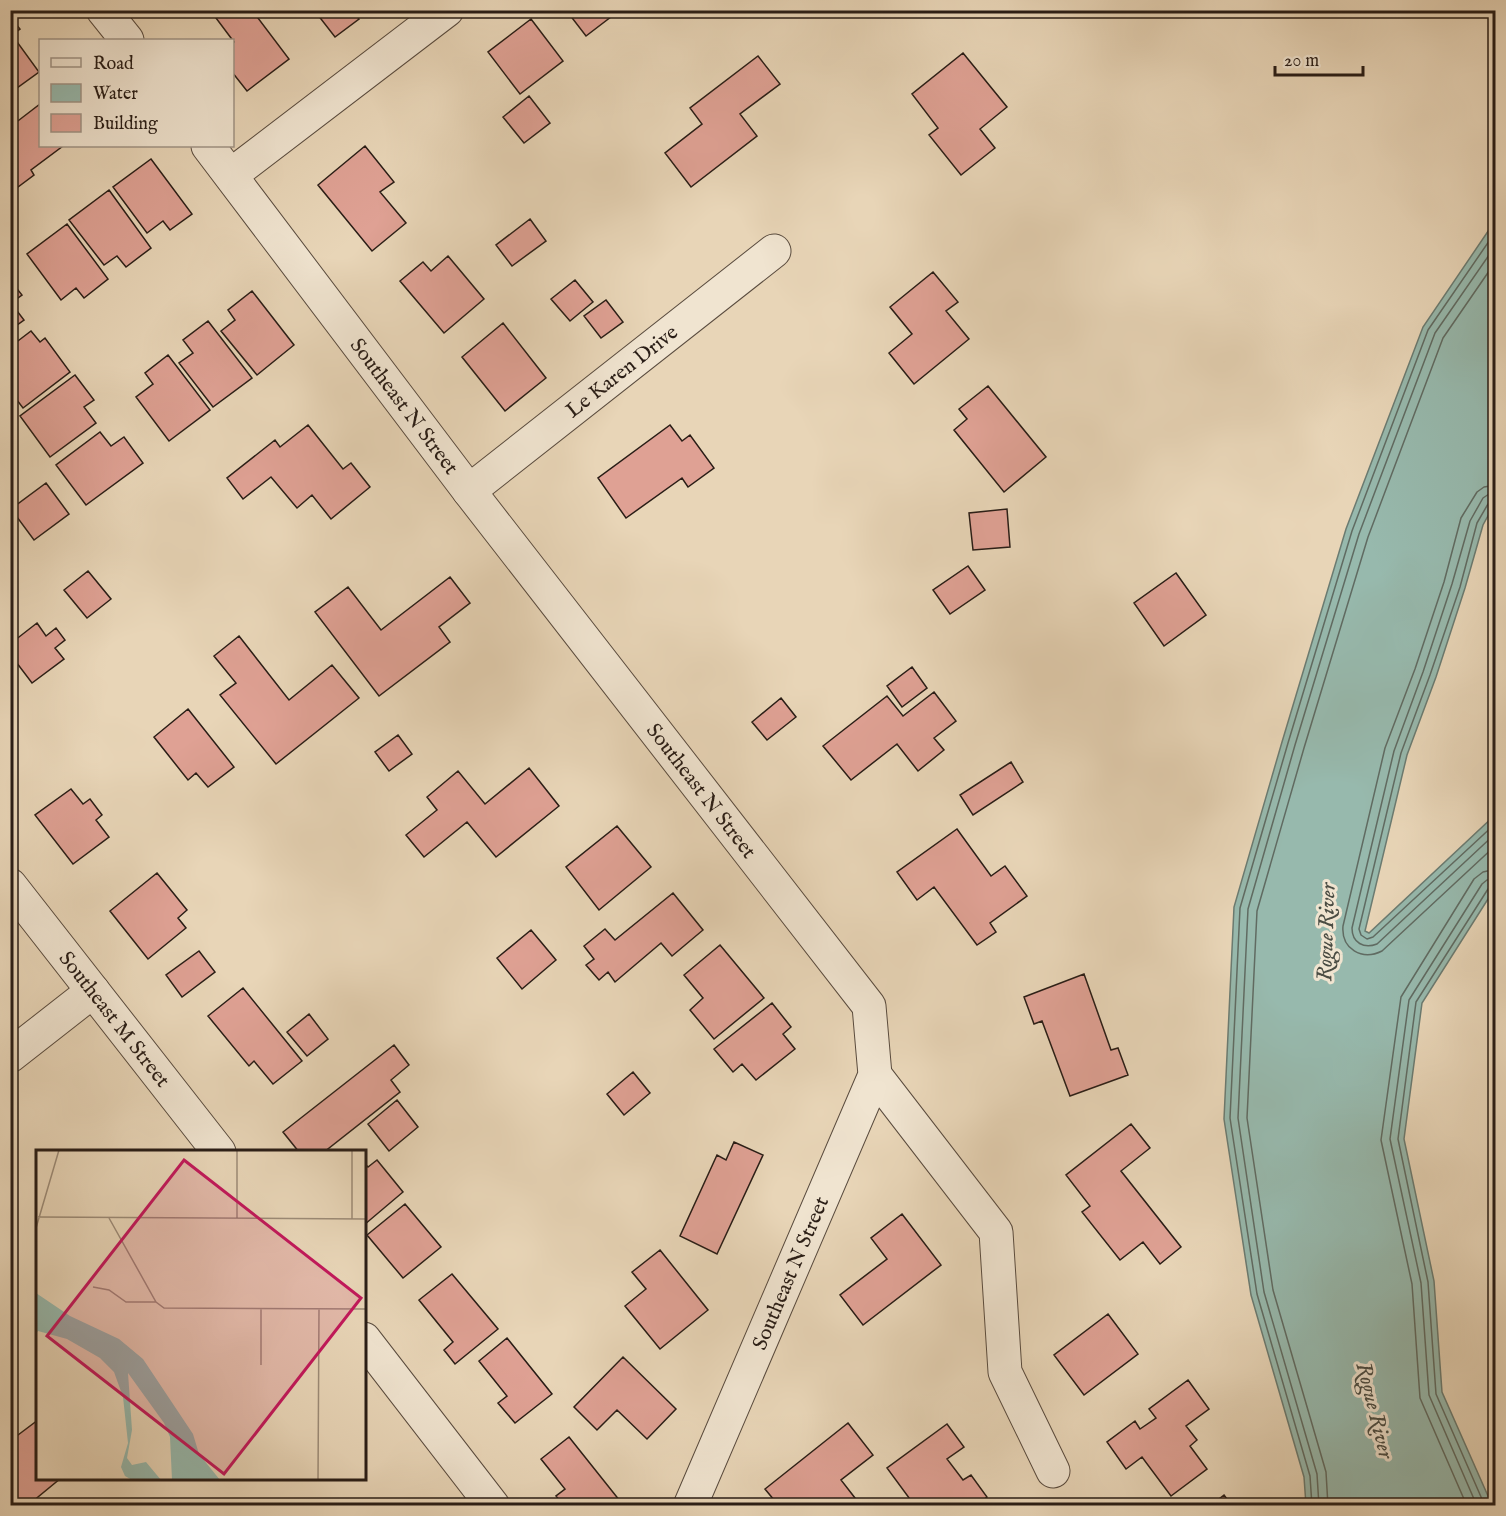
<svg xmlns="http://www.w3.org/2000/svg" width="1506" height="1516" font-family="'IM FELL English',serif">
<rect width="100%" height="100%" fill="#e8d5b7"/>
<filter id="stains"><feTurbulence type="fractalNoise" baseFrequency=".00333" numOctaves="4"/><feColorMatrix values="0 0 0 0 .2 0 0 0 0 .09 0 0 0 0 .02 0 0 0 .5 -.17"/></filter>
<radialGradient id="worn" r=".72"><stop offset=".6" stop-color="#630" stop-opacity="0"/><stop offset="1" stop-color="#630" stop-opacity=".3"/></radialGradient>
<path fill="#97b9ad" stroke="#6b7b71" stroke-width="1.5" d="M1495 221V503L1483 525 1465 588 1436 677 1407 755 1365 931 1369 933 1495 815V888L1422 1003 1404 1139 1434 1281 1442 1392 1492 1505H1306L1304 1477 1251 1295 1224 1119 1234 907 1282 742 1346 529 1423 327Z"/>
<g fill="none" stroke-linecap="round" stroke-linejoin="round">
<path stroke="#606b62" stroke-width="1.5" d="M1496 485 1484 487 1477 492 1461 518 1444 582 1415 669 1385 748 1343 926C1341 949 1362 961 1382 951L1496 845
M1496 494H1489L1483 498 1470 521 1452 584 1423 672 1394 751 1352 928C1352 943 1364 949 1377 944L1496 833
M1496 501H1492L1488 504 1477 523 1460 587 1430 675 1401 753 1359 929 1361 935 1367 939 1373 937 1496 823
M1312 1506 1310 1476 1257 1294 1230 1118 1240 908 1288 743 1352 531 1428 330 1496 231
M1319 1506 1317 1474 1264 1292 1238 1118 1248 909 1295 745 1359 534 1435 333 1496 245
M1328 1506 1326 1472 1273 1290 1247 1118 1257 911 1304 748 1368 537 1443 338 1496 261
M1467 1506 1420 1398 1412 1284 1381 1140 1401 997 1474 879 1483 872 1496 869
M1477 1506 1429 1395 1421 1283 1390 1139 1409 1000 1482 884 1487 880 1496 878
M1485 1506 1436 1394 1428 1282 1398 1139 1416 1002 1488 889 1491 886H1496"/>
</g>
<path fill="#dfa194" stroke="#291d16" stroke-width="1.5" d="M210 10H252L289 59 247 91 232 72V44L234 42Z
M314 10H353L359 19 335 37Z
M566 10H620L586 36Z
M10 17 20 29 12 35 39 72 10 93Z
M531 19 563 61 520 94 488 52Z
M963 53 1007 107 980 129 995 148 961 175 929 135 938 128 912 94Z
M758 56 780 84 740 114 757 136 691 187 665 153 702 124 690 108Z
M529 96 550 123 524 143 503 117Z
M40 104V146H63L31 170 34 175 14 190 10 185V127Z
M365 146 394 182 380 192 406 223 372 251 318 185Z
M151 159 192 214 170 230 163 221 147 233 113 187Z
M109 190 151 248 126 267 117 256 104 265 69 220Z
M530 219 546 241 512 266 496 245Z
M67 224 108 279 84 298 76 288 61 300 27 254Z
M448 256 484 299 444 333 400 281 423 262 431 271Z
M933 272 958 302 946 311 969 339 914 384 889 353 912 334 890 307Z
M10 280 22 295 11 303 24 320 10 330Z
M575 280 593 302 570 321 551 299Z
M252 291 294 345 257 375 221 331 235 320 228 310Z
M606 300 623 322 601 338 584 316Z
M208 321 252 378 213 407 179 363 193 353 183 340Z
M503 323 546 378 505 411 462 357Z
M31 331 40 342 45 338 70 372 23 408 10 391V347Z
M168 355 210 410 169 441 136 397 153 384 145 373Z
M75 375 94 400 84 407 96 423 50 457 20 416Z
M988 386 1046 457 1004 492 954 430 967 419 959 409Z
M308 425 343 469 351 463 370 487 331 519 312 495 297 508 271 477 243 499 227 478 275 440 280 447Z
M670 425 682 441 690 435 714 468 688 487 682 478 626 518 598 478Z
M100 432 111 446 124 437 143 463 86 505 56 465Z
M46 483 69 514 34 540 11 509Z
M1007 509 1010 547 973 550 969 513Z
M968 566 985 590 950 614 933 590Z
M88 571 111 599 87 618 64 590Z
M1176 573 1206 615 1164 646 1134 603Z
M450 577 470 603 439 627 450 642 379 696 315 612 348 587 381 630Z
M37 623 46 636 56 628 65 640 55 648 64 659 32 683 10 654V644Z
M239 636 289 700 332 665 359 698 276 764 220 695 236 683 214 656Z
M912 667 927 688 902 707 887 686Z
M934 692 956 721 934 738 944 750 918 771 897 744 851 780 823 746 887 696 903 716Z
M781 698 796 717 767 740 752 722Z
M188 709 234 767 208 787 196 773 188 780 154 737Z
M398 735 412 754 389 771 375 752Z
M1011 762 1023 782 973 815 960 795Z
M529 768 559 806 496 857 467 822 424 857 406 835 437 810 427 797 458 771 485 804Z
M71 789 83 804 90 799 102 815 96 820 109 837 73 864 35 815Z
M617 826 651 867 599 910 566 867Z
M957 829 991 876 1005 866 1027 896 990 923 996 932 977 945 934 887 917 900 897 872Z
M157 873 187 910 178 918 186 928 148 959 110 911Z
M673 893 703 930 672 956 661 943 615 982 608 972 599 980 586 965 594 959 584 946 605 929 615 940Z
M531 930 556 960 522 989 497 958Z
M720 945 764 998 714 1039 690 1010 703 998 684 975Z
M199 951 215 972 182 997 166 975Z
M1084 974 1111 1050 1118 1048 1128 1075 1070 1096 1042 1021 1034 1024 1024 997Z
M243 988 302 1061 273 1084 254 1061 249 1066 208 1016Z
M772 1003 791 1027 783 1034 795 1049 756 1080 742 1064 733 1072 714 1049Z
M309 1014 328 1039 307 1056 287 1032Z
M394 1045 409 1065 391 1080 400 1092 324 1152H299L283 1132Z
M633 1072 650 1093 624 1115 607 1094Z
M397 1100 418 1127 389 1151 368 1124Z
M1131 1124 1150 1148 1121 1171 1181 1247 1160 1264 1143 1242 1120 1260 1082 1212 1090 1206 1066 1175Z
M734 1142 763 1155 717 1254 680 1236 717 1155 726 1160Z
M377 1160 403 1192 364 1225V1163L368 1167Z
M405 1204 441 1247 403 1278 367 1235Z
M902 1214 941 1265 863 1325 840 1295 887 1259 871 1238Z
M660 1250 708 1310 660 1349 625 1306 646 1289 632 1272Z
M452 1274 498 1329 455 1364 444 1350 453 1342 419 1300Z
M1108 1314 1138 1354 1084 1395 1054 1355Z
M507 1338 552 1394 515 1423 498 1403 507 1396 479 1361Z
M623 1357 676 1409 647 1439 617 1410 597 1430 574 1407Z
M1188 1380 1209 1409 1186 1426 1197 1440 1190 1446 1207 1469 1171 1496 1142 1457 1126 1469 1107 1442 1135 1421 1140 1429 1156 1418 1149 1409Z
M38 1420V1478H61L27 1506H10V1441Z
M848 1423 873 1455 841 1480 855 1498 845 1506H779L765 1489Z
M947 1424 964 1447 947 1459 963 1480 971 1475 987 1497 975 1506H915L887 1468Z
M569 1437 624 1506H564L556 1496 565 1489 541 1459Z
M1224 1495 1232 1506H1210Z"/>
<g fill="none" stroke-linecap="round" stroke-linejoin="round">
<defs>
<g id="minor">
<path d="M103 10 127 40"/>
<path id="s1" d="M208 146 469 491 869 1006 875 1075 690 1506"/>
<path d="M231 175 447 10"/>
<path id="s2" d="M469 491 774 251"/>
<path id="s3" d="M10 885 219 1152"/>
<path d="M10 1056 93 991"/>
<path d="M875 1075 996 1232 1005 1372 1053 1471"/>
<path d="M364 1339 493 1506"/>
</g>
</defs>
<use href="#minor" stroke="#594b3e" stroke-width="35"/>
<use href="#minor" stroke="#f0e4d0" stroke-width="33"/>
</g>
<g text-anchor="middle" stroke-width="6" stroke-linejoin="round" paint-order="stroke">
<g font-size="21" fill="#291d16" stroke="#f0e4d0">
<text dy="7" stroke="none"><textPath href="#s2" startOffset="194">Le Karen Drive</textPath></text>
<text dy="7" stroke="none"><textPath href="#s1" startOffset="326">Southeast N Street</textPath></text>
<text dy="7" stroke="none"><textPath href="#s1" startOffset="812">Southeast N Street</textPath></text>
<text dy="7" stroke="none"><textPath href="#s3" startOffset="170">Southeast M Street</textPath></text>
<text transform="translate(790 1273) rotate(-67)" y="7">Southeast N Street</text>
</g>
<g font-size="22" font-style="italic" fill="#4a4c43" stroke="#f0e4d0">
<text transform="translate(1325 932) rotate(-88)" y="8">Rogue River</text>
<text transform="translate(1376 1410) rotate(76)" y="8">Rogue River</text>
</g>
</g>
<g transform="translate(36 1150)">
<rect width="330" height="330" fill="#e8d5b7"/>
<path d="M0 143 34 166 83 189 107 209 157 284 163 304 184 330H136L134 287 128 273 92 223 96 280 91 308 96 315 110 312 125 330H96L89 326 85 317 92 293 87 247 78 222 64 208 31 189 2 181 0 184Z" fill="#97b9ad"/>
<path fill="none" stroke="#9c8b77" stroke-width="1.5" d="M2 67 330 69M73 68 120 152 128 158 330 159M201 69V0M316 69V0M0 78 23 0M57 137 73 140 90 152H120M225 158V215M282 330 283 159"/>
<path fill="#c2185b" fill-opacity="0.15" stroke="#c2185b" stroke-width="3" d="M148 10 325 148 188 324 11 186Z"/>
<rect width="330" height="330" fill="none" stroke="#291d16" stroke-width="3"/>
</g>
<rect width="1506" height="1516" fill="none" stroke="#e8d5b7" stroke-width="36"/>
<rect x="12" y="12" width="1482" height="1492" fill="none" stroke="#291d16" stroke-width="3"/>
<rect x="18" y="18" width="1470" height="1480" fill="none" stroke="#291d16" stroke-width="1.5"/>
<rect x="39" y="39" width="195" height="108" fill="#f0e4d0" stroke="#a09486" stroke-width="1.5"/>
<rect x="51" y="58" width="30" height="9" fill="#f0e4d0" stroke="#a09486" stroke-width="1.5"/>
<text x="93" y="69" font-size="18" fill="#291d16">Road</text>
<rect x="51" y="84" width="30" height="18" fill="#97b9ad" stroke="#a09486" stroke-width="1.5"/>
<text x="93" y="99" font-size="18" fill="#291d16">Water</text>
<rect x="51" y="114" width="30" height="18" fill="#dfa194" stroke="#a09486" stroke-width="1.5"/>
<text x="93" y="129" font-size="18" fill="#291d16">Building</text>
<path d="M1275 66v9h88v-9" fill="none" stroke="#291d16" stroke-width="3"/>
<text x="1284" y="66" font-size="18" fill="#291d16" stroke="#f0e4d0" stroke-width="4.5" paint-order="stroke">20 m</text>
<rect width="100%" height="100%" filter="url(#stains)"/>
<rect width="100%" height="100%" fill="url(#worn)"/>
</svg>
